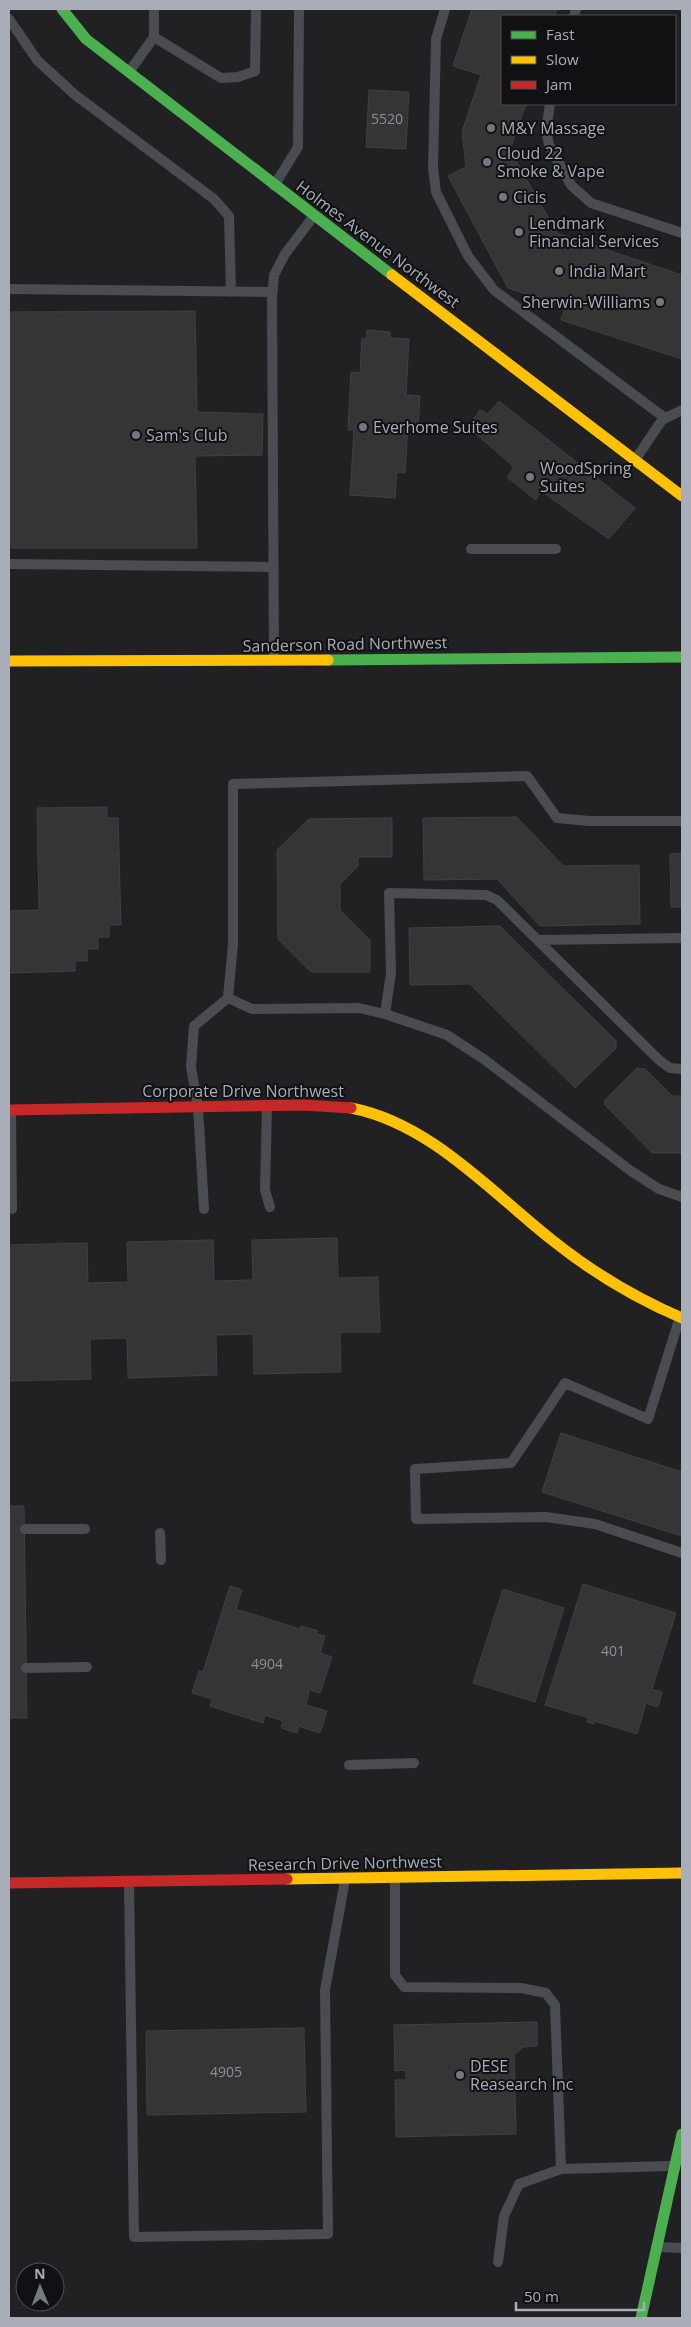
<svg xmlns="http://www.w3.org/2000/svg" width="691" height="2327" font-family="'Open Sans',sans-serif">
<rect width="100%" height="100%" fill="#171717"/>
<path fill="#212123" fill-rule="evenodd" d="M9 9H682V2318H9ZM502 16H675V104H502ZM25 2272H55V2302H25Z"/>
<path fill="#353536" stroke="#3f4043" d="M472 9H557L554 16H502V104H526L510 150 557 233 682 275V359L561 320 565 307 508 288 448 176 466 167 462 132 481 75 453 66Z
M369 90 409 92 406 149 366 147Z
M195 311 197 412 263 414 262 455 195 456 197 548H9V312Z
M367 330 390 332V338L409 339 406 395 420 396 418 427 408 426 405 473 397 472 395 498 350 495 354 430H348L351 372 360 373 362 338 366 340Z
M499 401 635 508 609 539 541 491 536 500 507 477 514 467 468 427 480 410 488 414Z
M107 807V818H118L121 925H109V937H98V949H87V961H75V971L9 973V911L39 910 37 808Z
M517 817 563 866 639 865 640 924 540 926 497 879 424 880 423 818Z
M392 818V857H358V866L340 884V910L370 940V972H311L278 939 277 850 309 819Z
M682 853V907H671L670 854Z
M500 926 616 1041V1048L575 1088 470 984 410 985 409 928Z
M637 1068 645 1069 672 1096H682V1153H652L605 1105V1100Z
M337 1238 338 1278 378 1277 380 1332H340L341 1372 254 1374 253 1334 216 1335 217 1375 128 1378 127 1338 90 1339 91 1379 9 1381V1245L87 1243 88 1283 128 1282 127 1242 213 1240 214 1281 253 1280 252 1240Z
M561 1433 682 1472V1536L542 1492Z
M9 1506H24L27 1718H9V1737Z
M583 1584 676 1613 652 1689 662 1692 658 1707 646 1703 637 1734 595 1721 594 1724 587 1722 589 1718 545 1705Z
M230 1586 242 1590 236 1609 300 1629 301 1626 318 1631 316 1634 325 1636 320 1653 332 1657 320 1693 309 1690 306 1705 327 1711 320 1733 299 1726 297 1733 281 1728 283 1721 265 1715 263 1723 210 1706 212 1699 192 1693 199 1671 203 1672Z
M503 1589 564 1608 535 1702 473 1683Z
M537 2022V2046L523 2047 514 2055 516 2134 396 2137 395 2080H406V2070L395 2071 394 2025Z
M304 2028 306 2112 147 2115 146 2031Z"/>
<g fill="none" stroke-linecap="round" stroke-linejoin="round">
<path stroke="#4b4c50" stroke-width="10" d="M445 9 436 39 433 168 436 192 468 256 494 290 665 418
M574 16 576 9
M9 19 37 60 74 94 214 199 229 216 231 292
M154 37 221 78 238 77 255 71 256 9
M129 72 154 37V9
M550 104 546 130 549 145 571 185 591 203 682 233
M274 186 298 147 299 9
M9 289 272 292
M635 460 662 420 682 410
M471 549H556
M9 564 273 567
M274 660 272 299 274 275 285 254 313 217
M538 940 682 938
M228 998 252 1009 359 1008 385 1014 447 1035 485 1060 631 1171 659 1189 682 1197
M385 1014 391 973 389 893 486 895 497 900 659 1060 670 1068 682 1069
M267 1106 265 1190 270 1207
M11 1111 12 1209
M204 1209 198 1107 191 1067 194 1026 228 998 233 944V784L527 776 557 818 589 821H682
M680 1317 648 1419 565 1383 511 1463 415 1469 416 1519 546 1517 595 1524 682 1553
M25 1529H85
M160 1533 161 1560
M26 1668 87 1667
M349 1765 414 1763
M395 1879V1975L404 1987 521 1988 546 1993 555 2005 561 2169
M129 1882 134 2237 328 2234 325 1990 345 1880
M656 2247 682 2248
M498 2262 504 2216 519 2184 561 2169 671 2166"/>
<path stroke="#4caf50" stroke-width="11" d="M62 9 86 39 392 275
M328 660 682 657
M641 2318 682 2134"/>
<path stroke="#ffc107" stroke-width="11" d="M392 275 682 496
M9 661 328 660
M351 1108C430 1123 491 1192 552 1240 592 1272 635 1298 682 1318
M287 1879 682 1873"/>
<path stroke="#c62828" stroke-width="11" d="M9 1110 303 1105 351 1108
M9 1883 287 1879"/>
</g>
<g fill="#757880" stroke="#111113" stroke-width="2">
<circle cx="491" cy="128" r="5"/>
<circle cx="487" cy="162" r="5"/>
<circle cx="503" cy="197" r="5"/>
<circle cx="519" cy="232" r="5"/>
<circle cx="559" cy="271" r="5"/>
<circle cx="660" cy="302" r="5"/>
<circle cx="363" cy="427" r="5"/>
<circle cx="136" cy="435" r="5"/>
<circle cx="530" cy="477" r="5"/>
<circle cx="460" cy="2075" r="5"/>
</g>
<g text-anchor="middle" stroke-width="4" stroke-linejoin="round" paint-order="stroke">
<g font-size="14" fill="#8b8f98">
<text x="387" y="124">5520</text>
<text x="613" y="1656">401</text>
<text x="267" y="1669">4904</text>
<text x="226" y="2077">4905</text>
</g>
<g font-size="16" fill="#a8adb8" stroke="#111113" text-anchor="start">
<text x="501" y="134">M&amp;Y Massage</text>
<text x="497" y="159">Cloud 22<tspan x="497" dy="18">Smoke &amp; Vape</tspan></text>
<text x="513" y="203">Cicis</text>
<text x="529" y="229">Lendmark<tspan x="529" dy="18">Financial Services</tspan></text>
<text x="569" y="277">India Mart</text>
<text x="650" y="308" text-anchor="end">Sherwin-Williams</text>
<text x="373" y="433">Everhome Suites</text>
<text x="146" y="441">Sam's Club</text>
<text x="540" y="474">WoodSpring<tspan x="540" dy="18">Suites</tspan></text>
<text x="470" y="2072">DESE<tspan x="470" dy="18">Reasearch Inc</tspan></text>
</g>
<g font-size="16" fill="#a8adb8" stroke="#111113">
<text transform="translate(378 244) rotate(37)" y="6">Holmes Avenue Northwest</text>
<text transform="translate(345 644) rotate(-1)" y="6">Sanderson Road Northwest</text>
<text x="243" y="1097">Corporate Drive Northwest</text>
<text transform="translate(345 1863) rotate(-1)" y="6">Research Drive Northwest</text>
</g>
</g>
<rect width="691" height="2327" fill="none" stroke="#a8adb8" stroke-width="20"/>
<rect x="501" y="15" width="175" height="90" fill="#111113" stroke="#4d4f55"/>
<rect x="511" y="31" width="25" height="8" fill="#4caf50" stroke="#4d4f55"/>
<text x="546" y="40" font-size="15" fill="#a8adb8">Fast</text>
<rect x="511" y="56" width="25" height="8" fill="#ffc107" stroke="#4d4f55"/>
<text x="546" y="65" font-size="15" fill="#a8adb8">Slow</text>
<rect x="511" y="81" width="25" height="8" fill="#c62828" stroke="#4d4f55"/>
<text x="546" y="90" font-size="15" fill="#a8adb8">Jam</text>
<g transform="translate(40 2287) rotate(359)"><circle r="24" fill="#111113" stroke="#4d4f55"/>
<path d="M0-4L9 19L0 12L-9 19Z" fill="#757880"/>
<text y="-8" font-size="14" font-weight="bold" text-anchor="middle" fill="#a8adb8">N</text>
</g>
<path d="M516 2302v8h128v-8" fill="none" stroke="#a8adb8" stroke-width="2.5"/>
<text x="524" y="2302" font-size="15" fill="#a8adb8" stroke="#111113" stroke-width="4" paint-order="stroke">50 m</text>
</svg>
